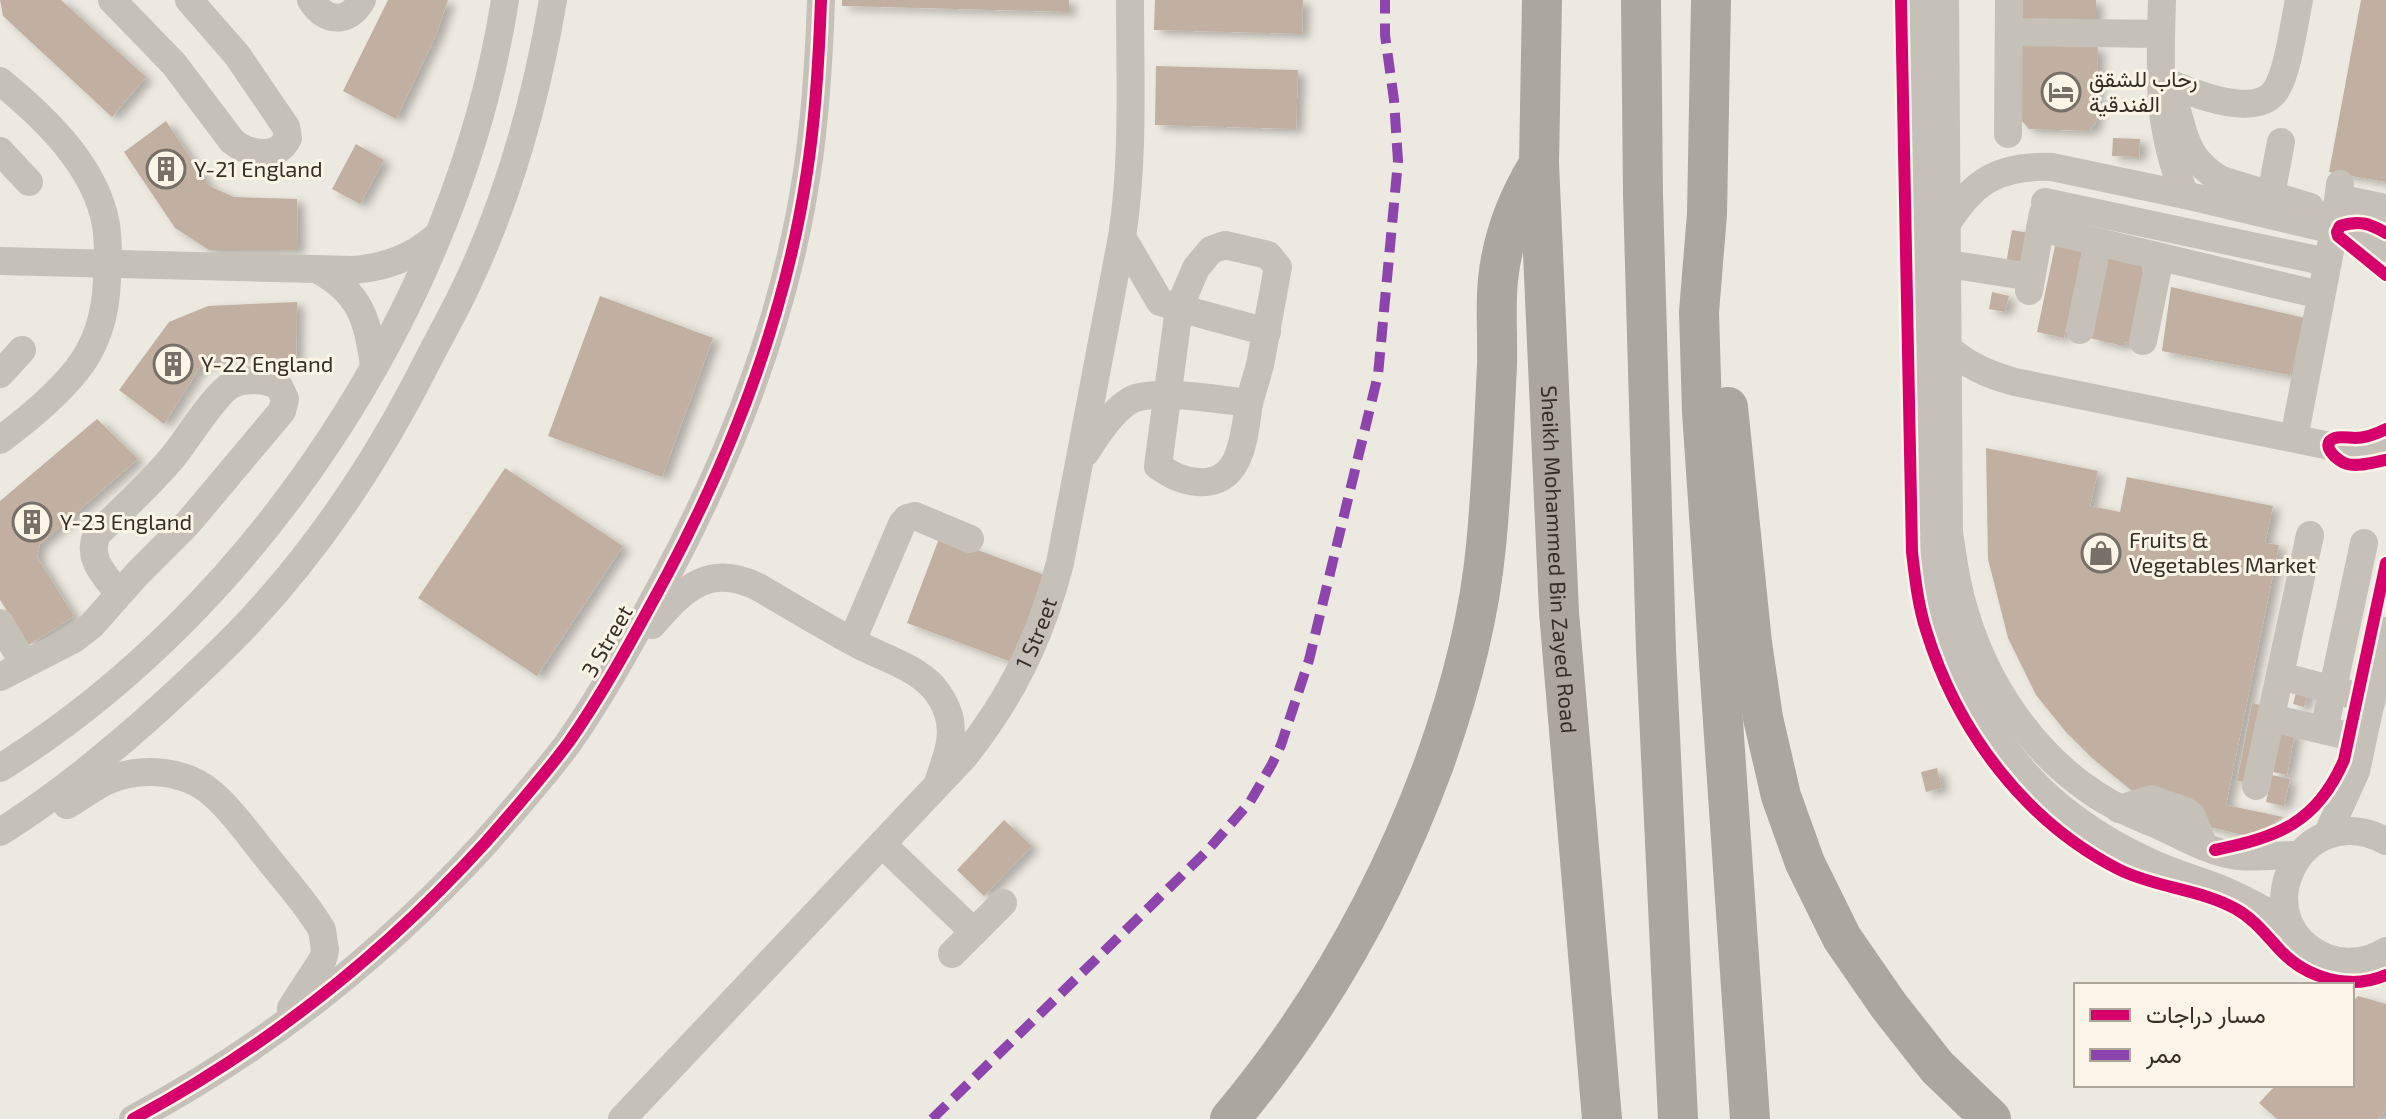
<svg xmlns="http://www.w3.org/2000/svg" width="2386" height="1119" font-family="'Exo 2',Vazirmatn,sans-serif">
<defs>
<filter id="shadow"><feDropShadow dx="7" dy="4" stdDeviation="4" flood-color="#0004"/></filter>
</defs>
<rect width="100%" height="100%" fill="#ece9e0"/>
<path fill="#c1b0a1" filter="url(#shadow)" d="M0 0H61L146 77 112 117 3 16Z
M388 0H448L436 35 396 119 343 91Z
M842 0H1069V12L842 6Z
M1155 0H1303L1302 34 1154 30Z
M2019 0H2096V18L2089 26 2029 25 2019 14Z
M2361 0H2386V182L2329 172Z
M2021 45 2098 47 2096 122 2089 131 2029 129 2019 118Z
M1156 66 1298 70 1296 129 1155 125Z
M166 121 209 186 234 197 297 199 298 250H209L175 228 124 152Z
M2113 138 2140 139 2139 157 2112 156Z
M356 144 384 160 360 204 332 189Z
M2012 230 2029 233 2023 267 2006 264Z
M2056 241 2083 247 2064 338 2037 332Z
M2108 258 2143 266 2142 272 2147 273 2130 343 2125 342 2123 346 2090 338Z
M2171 287 2305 318 2290 375 2162 351Z
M1992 292 2009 296 2005 312 1989 309Z
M600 296 713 338 662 477 548 436Z
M297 302 296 360 228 355 200 367 164 424 119 390 169 322 208 306Z
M97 419 138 459 40 544 37 557 74 616 29 645 0 600V501Z
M1986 448 2098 471 2090 506 2120 512 2127 477 2273 506 2265 543 2279 545 2226 805 2283 817 2252 837 2197 824 2195 806 2131 790 2092 758 2066 732 2036 695 2008 638 1988 559Z
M505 468 623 546 537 676 418 598Z
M940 536 1050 577 1017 664 907 623Z
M2298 686 2309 689 2304 707 2293 704Z
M2252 703 2265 706 2251 783 2237 781Z
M2281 730 2295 732 2287 775 2273 772Z
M1937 768 1942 788 1926 792 1921 772Z
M2272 775 2290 779 2284 806 2266 802Z
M1004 820 1032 846 984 896 957 870Z
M2358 996 2386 1004V1101L2384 1112 2378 1119H2277L2259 1103 2276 1085H2352V1002Z"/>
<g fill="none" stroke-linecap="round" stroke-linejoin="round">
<g stroke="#c6c1b8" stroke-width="28">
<path d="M112 0 174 64 232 141C247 154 278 161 288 138L286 127 237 55 189 0"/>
<path d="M311 0C325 22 348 25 362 0"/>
<path d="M1921 0C1921 141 1922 282 1927 423 1929 495 1925 571 1947 640 1965 696 2001 751 2043 792 2073 820 2107 842 2143 859 2170 873 2200 880 2228 892 2250 902 2271 913 2291 927"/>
<path d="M1945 0 1949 532C1953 560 1957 588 1966 616 1987 685 2032 752 2092 792 2112 806 2135 816 2158 825 2182 836 2210 853 2238 856 2257 858 2279 855 2299 855"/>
<path d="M2162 0C2160 73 2156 127 2185 195"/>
<path d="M2009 32 2161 34"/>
<path d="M2160 79C2191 116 2170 149 2221 180L2310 207"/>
<path d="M2160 79C2186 91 2256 121 2276 90 2288 71 2294 24 2299 0"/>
<path d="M0 81C44 117 96 166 106 225 109 243 108 262 107 280 106 312 97 345 76 371 55 397 27 420 0 440"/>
<path d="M2008 134 2009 0"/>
<path d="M0 151 29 182"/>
<path d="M2271 195 2281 142"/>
<path d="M2045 202 2327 262"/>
<path d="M2337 205 2352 201 2386 208"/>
<path d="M1946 225C1973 181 1999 165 2052 167L2185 195 2354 235 2386 248"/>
<path d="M2040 228 2320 295"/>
<path d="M0 261 354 270C387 267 413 257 437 236"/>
<path d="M1961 266 2031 277"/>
<path d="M318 270C361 293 368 321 374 366"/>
<path d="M2029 291 2043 213"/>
<path d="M2080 330 2098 242"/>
<path d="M2143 341 2160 257"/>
<path d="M1946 347C1969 366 1986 374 2015 382L2345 449 2368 451 2386 448"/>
<path d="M0 374 22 350"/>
<path d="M1249 403C1244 436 1242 485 1198 482 1182 481 1171 475 1158 466L1179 308 1267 332"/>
<path d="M2294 438 2334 230 2340 184"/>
<path d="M1086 452C1096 436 1114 409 1131 400 1154 388 1223 400 1249 403L1260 365 1278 267 1268 255 1225 245 1211 250 1196 268 1179 308 1160 302 1122 237"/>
<path d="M0 623 24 664"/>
<path d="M652 625C684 588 710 562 760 588 792 607 824 626 857 644 881 657 914 666 933 687 939 694 945 704 948 713 956 737 946 758 939 780"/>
<path d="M852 641 902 524 907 518 915 516 970 539"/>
<path d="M2280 676 2372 700"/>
<path d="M0 677 74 639 91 626 138 573 188 523 282 411 285 399 279 386C266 379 244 378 231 385 215 394 186 441 172 458 149 485 123 509 97 534 86 559 105 575 119 594"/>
<path d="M2271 718 2340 734"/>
<path d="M2324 730 2364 543"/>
<path d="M0 768C259 607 458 301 505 0"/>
<path d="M2256 786 2310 535"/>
<path d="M67 805C81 797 95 786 109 780 142 766 187 770 214 795 232 811 247 832 262 851 282 877 306 902 322 930L325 950 323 959 291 1008"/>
<path d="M2119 809 2151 799 2185 811 2192 816 2203 845"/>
<path d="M0 832C58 796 111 752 162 706 191 679 221 652 249 622 322 544 381 454 429 358 443 331 458 305 470 278 511 190 537 94 553 0"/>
<path d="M2327 835 2356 771 2386 631"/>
<path d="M2386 841C2299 795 2240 923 2327 958 2346 965 2369 962 2386 951"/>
<path d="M882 844 974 932"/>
<path d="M952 954 1003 903"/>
<path d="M133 1119C266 1048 384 954 485 843 514 810 543 777 569 742 606 689 636 632 667 575 734 449 786 314 807 172 816 115 819 58 821 0"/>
<path id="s1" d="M622 1119 963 758C1012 697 1040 639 1060 563L1122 237C1134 159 1130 79 1130 0"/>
</g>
<g stroke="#aba79f" stroke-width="40">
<path id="s2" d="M1542 0 1539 163 1559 612 1602 1119"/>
<path d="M1641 0 1643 195 1656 650 1678 1119"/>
<path d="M1711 0 1707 214 1699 312 1702 412 1750 1119"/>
<path d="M1728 407 1752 643 1763 718 1781 796 1805 863 1842 938 1889 1006 1937 1067 1991 1119"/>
<path d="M1230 1119C1319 1013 1386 894 1434 764 1459 694 1479 621 1486 546 1492 486 1494 425 1497 365 1498 337 1495 308 1498 280 1502 239 1516 202 1537 167"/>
</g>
<path stroke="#8e44ad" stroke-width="10" stroke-dasharray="20 10" stroke-linecap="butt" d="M932 1119 1207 851 1250 802 1272 764 1281 745 1309 660 1378 375 1398 161 1394 100 1385 35V0"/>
<defs>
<path id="cycleway" d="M1901 0 1912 552C1915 578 1918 605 1926 630 1957 731 2025 822 2120 870 2157 888 2200 889 2236 909 2254 919 2266 935 2280 950 2306 978 2350 991 2386 975
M2386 233C2369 223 2359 220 2340 226L2337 232 2338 236 2386 275
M2386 429C2376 434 2366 438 2355 438 2349 438 2341 436 2335 438 2318 444 2338 462 2347 464 2359 467 2374 462 2386 460
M2215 850C2278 837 2317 823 2344 760L2386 563
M133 1119C266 1048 384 954 485 843 514 810 543 777 569 742 606 689 636 632 667 575 734 449 786 314 807 172 816 115 819 58 821 0"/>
</defs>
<use href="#cycleway" stroke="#faf5e6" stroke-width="17"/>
<use href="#cycleway" stroke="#d6006c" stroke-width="12"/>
</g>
<defs>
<symbol id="hotel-ring" viewBox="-11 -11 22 22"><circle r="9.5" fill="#faf5e6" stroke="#767068" stroke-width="1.5"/><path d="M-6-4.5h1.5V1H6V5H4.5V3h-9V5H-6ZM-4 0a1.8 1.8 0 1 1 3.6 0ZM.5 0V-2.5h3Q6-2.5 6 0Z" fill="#767068"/></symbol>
<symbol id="building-ring" viewBox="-11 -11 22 22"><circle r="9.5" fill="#faf5e6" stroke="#767068" stroke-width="1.5"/><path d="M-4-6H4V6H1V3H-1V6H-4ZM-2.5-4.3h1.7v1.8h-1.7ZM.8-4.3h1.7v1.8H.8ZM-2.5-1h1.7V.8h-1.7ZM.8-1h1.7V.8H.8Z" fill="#767068"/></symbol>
<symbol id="shop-ring" viewBox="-11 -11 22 22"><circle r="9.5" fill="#faf5e6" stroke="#767068" stroke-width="1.5"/><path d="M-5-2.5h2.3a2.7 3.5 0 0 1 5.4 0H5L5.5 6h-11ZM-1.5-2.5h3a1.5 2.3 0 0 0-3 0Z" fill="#767068"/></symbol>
</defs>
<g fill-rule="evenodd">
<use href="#hotel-ring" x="2039" y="70" width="44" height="44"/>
<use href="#building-ring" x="144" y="147" width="44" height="44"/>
<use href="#building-ring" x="151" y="342" width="44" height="44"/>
<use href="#building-ring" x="10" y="500" width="44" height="44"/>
<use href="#shop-ring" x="2079" y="531" width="44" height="44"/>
</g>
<g text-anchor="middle" stroke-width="6" stroke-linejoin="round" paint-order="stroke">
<g font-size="22" fill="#362f27" stroke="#faf5e6" text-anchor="start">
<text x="2089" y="87">رحاب للشقق<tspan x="2089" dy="25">الفندقية</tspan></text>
<text x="194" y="177">Y-21 England</text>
<text x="201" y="372">Y-22 England</text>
<text x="60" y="530">Y-23 England</text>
<text x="2129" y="548">Fruits &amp;<tspan x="2129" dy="25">Vegetables Market</tspan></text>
</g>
<g font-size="22" fill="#362f27" stroke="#faf5e6">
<text dy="8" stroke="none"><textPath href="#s2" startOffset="560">Sheikh Mohammed Bin Zayed Road</textPath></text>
<text dy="8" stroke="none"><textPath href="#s1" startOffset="642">1 Street</textPath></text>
<text transform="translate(607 641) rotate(-60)" y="8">3 Street</text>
</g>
</g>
<rect x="2074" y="983" width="280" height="104" fill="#faf5e6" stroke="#aca69a" stroke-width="2"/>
<rect x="2090" y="1009" width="40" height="12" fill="#d6006c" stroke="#aca69a" stroke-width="2"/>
<text x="2146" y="1023" font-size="24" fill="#362f27">مسار دراجات</text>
<rect x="2090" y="1049" width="40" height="12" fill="#8e44ad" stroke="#aca69a" stroke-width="2"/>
<text x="2146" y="1063" font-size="24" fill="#362f27">ممر</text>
</svg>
